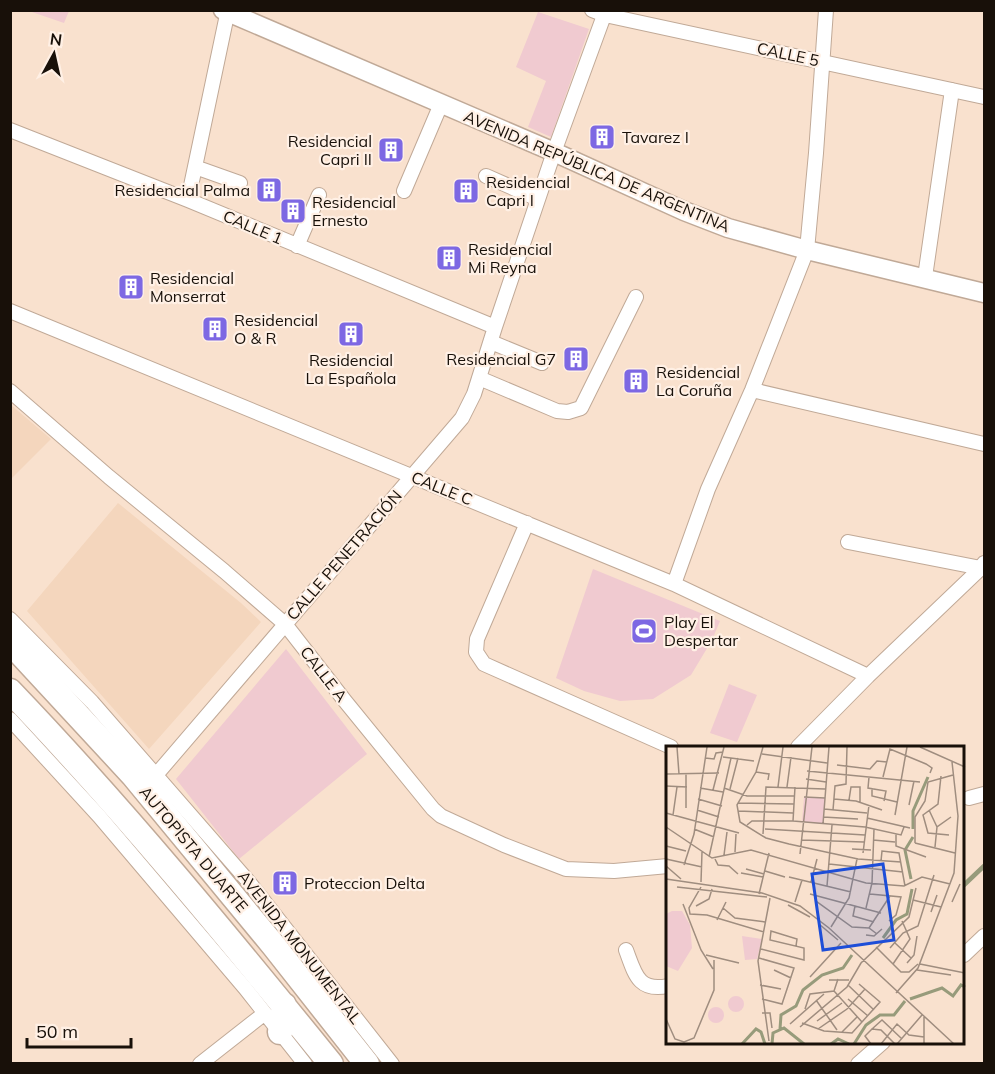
<svg xmlns="http://www.w3.org/2000/svg" width="995" height="1074" font-family="Mulish,sans-serif">
<rect width="100%" height="100%" fill="#f9e1ce"/>
<path fill="#f4d6bd" d="M11 405 51 439 11 479Z
M118 503 241 603 261 622 149 749 27 611Z"/>
<path fill="#f0cad0" d="M29 11 69 10V11L64 23Z
M538 12 589 29 551 137 528 127 546 81 516 67Z
M593 569 720 621 712 640 691 675 653 699 620 701 584 691 556 678Z
M286 649 367 754 239 859 176 779Z
M729 684 757 695 737 742 710 733Z"/>
<g fill="none" stroke-linecap="round" stroke-linejoin="round">
<path stroke="#979b7b" stroke-width="4.5" d="M964 885 984 866"/>
<defs>
<path id="street" d="M592 10 605 15 984 97
M10 130 188 200 495 327
M195 167 240 183
M486 176 538 199
M404 191 441 104
M188 200 228 10
M297 246 319 195
M925 277 952 90
M10 311 674 584 868 676
M491 342 542 363
M479 378 557 411 568 412 581 408 636 297
M752 390 984 444
M10 391 109 477 224 571 285 624 345 701 433 809 441 816 504 845 566 869 614 871 668 866
M527 523 477 639 476 652 484 664 671 747
M848 542 981 568
M674 584 708 489 752 390 807 250 816 153 826 10
M10 619 92 702 248 881 392 1064
M10 719 99 816 245 988 305 1064
M798 747 868 676 981 568 984 563
M156 775 462 418 474 394 495 327 554 152 606 10
M969 798 984 794
M626 950C635 974 638 992 668 986
M964 955 984 936
M200 1064 265 1013
M858 1064 883 1042"/>
<path id="secondary" d="M223 10 554 152 684 211 728 228 807 250 984 293"/>
<path id="highway" d="M10 642 133 775 274 946 367 1064
M10 691C124 810 228 937 331 1064
M280 1032 284 1005"/>
</defs>
<use href="#street" stroke="#c0a997" stroke-width="16"/>
<use href="#secondary" stroke="#c0a997" stroke-width="21"/>
<use href="#highway" stroke="#c0a997" stroke-width="27"/>
<use href="#street" stroke="#fff" stroke-width="14"/>
<use href="#secondary" stroke="#fff" stroke-width="18"/>
<use href="#highway" stroke="#fff" stroke-width="24"/>
</g>
<defs>
<symbol id="building-square" viewBox="-11 -11 22 22"><rect x="-9" y="-9" width="18" height="18" rx="4" fill="#7d68e3" stroke="#fff0e5"/><path d="M-4-6H4V6H1V3H-1V6H-4ZM-2.5-4.3h1.7v1.8h-1.7ZM.8-4.3h1.7v1.8H.8ZM-2.5-1h1.7V.8h-1.7ZM.8-1h1.7V.8H.8Z" fill="#fff"/></symbol>
<symbol id="stadium-square" viewBox="-11 -11 22 22"><rect x="-9" y="-9" width="18" height="18" rx="4" fill="#7d68e3" stroke="#fff0e5"/><path d="M0-5a6.5 5 0 1 0 0 10a6.5 5 0 1 0 0-10ZM-3.5-1.8h7v3.6h-7Z" fill="#fff"/></symbol>
</defs>
<g fill-rule="evenodd">
<use href="#building-square" x="587" y="122" width="30" height="30"/>
<use href="#building-square" x="376" y="135" width="30" height="30"/>
<use href="#building-square" x="254" y="175" width="30" height="30"/>
<use href="#building-square" x="451" y="176" width="30" height="30"/>
<use href="#building-square" x="278" y="196" width="30" height="30"/>
<use href="#building-square" x="434" y="243" width="30" height="30"/>
<use href="#building-square" x="116" y="272" width="30" height="30"/>
<use href="#building-square" x="200" y="314" width="30" height="30"/>
<use href="#building-square" x="336" y="319" width="30" height="30"/>
<use href="#building-square" x="561" y="344" width="30" height="30"/>
<use href="#building-square" x="621" y="366" width="30" height="30"/>
<use href="#stadium-square" x="629" y="616" width="30" height="30"/>
<use href="#building-square" x="270" y="868" width="30" height="30"/>
</g>
<g text-anchor="middle" stroke-width="4.5" stroke-linejoin="round" paint-order="stroke">
<g font-size="16" fill="#181009" stroke="#fff0e5">
<text transform="translate(788 54) rotate(12)" y="6">CALLE 5</text>
<text transform="translate(597 171) rotate(23)" y="6">AVENIDA REPÚBLICA DE ARGENTINA</text>
<text transform="translate(253 227) rotate(23)" y="6">CALLE 1</text>
<text transform="translate(442 488) rotate(22)" y="6">CALLE C</text>
<text transform="translate(344 555) rotate(-49)" y="6">CALLE PENETRACIÓN</text>
<text transform="translate(324 674) rotate(52)" y="6">CALLE A</text>
<text transform="translate(194 849) rotate(50)" y="6">AUTOPISTA DUARTE</text>
<text transform="translate(300 947) rotate(52)" y="6">AVENIDA MONUMENTAL</text>
</g>
<g font-size="16" fill="#181009" stroke="#fff0e5" text-anchor="start">
<text x="622" y="143">Tavarez I</text>
<text x="372" y="147" text-anchor="end">Residencial<tspan x="372" dy="18">Capri II</tspan></text>
<text x="486" y="188">Residencial<tspan x="486" dy="18">Capri I</tspan></text>
<text x="250" y="196" text-anchor="end">Residencial Palma</text>
<text x="312" y="208">Residencial<tspan x="312" dy="18">Ernesto</tspan></text>
<text x="468" y="255">Residencial<tspan x="468" dy="18">Mi Reyna</tspan></text>
<text x="150" y="284">Residencial<tspan x="150" dy="18">Monserrat</tspan></text>
<text x="234" y="326">Residencial<tspan x="234" dy="18">O &amp; R</tspan></text>
<text x="556" y="365" text-anchor="end">Residencial G7</text>
<text x="351" y="366" text-anchor="middle">Residencial<tspan x="351" dy="18">La Española</tspan></text>
<text x="656" y="378">Residencial<tspan x="656" dy="18">La Coruña</tspan></text>
<text x="664" y="628">Play El<tspan x="664" dy="18">Despertar</tspan></text>
<text x="304" y="889">Proteccion Delta</text>
</g>
</g>
<g transform="translate(666 746)">
<rect width="298" height="298" fill="#f9e1ce"/>
<path d="M138 51 159 52 157 78 136 76ZM6 165H16L24 179 26 202 12 225 0 220V168ZM76 190 96 193 91 213 79 214ZM62 258a8 8 0 1 1 16 0a8 8 0 1 1-16 0ZM42 269a8 8 0 1 1 16 0a8 8 0 1 1-16 0Z" fill="#f0cad0"/>
<path fill="none" stroke="#979b7b" stroke-width="3" d="M247 83V65L262 31M245 133 239 104 247 91M217 192 230 174 241 168 246 143M244 253 276 242 287 250 295 239 299 241M114 283 115 269 130 260 137 244 156 229 177 222 186 209M76 298 90 283 95 286 99 298M106 298 107 287 118 282 138 298M165 298 172 293 183 298M188 298 200 279 214 269H228L239 255"/>
<path fill="none" stroke="#9f8d7f" stroke-width="1.5" d="M11 1 13 28M97 1 90 26 71 59 74 76 100 92 123 98 192 113 235 116M254 1 299 21M96 8 161 17M57 11 88 15M39 12 48 13 50 7 57 6M171 19 204 23 211 15 221 16M141 25 254 36M90 26 103 28 102 34M20 27V62M0 28 53 27M275 30 272 58 257 69 262 87 283 89M203 31 202 42 220 45 218 55M217 31 224 3 260 18 266 22 264 27M140 33 160 36M0 40 21 41M112 41 117 1M121 41 125 11M34 42 57 46M58 42 81 50H129M206 42V50L231 56M64 43 72 12M47 44 58 1M138 51 159 52M32 53 56 60M168 53 190 55 216 64M183 54 185 41H194V56M72 57 128 58M243 59 248 35M158 63 201 67M31 64 53 71M167 64 169 40 180 38 181 1M263 64 271 81M72 65 127 67M0 67 73 87M7 69 11 41M229 69 241 1M157 71 192 73M201 72 244 82M127 75 129 41M157 78 163 1M81 79 86 75H127L199 81 235 89 238 81M0 81 46 112 85 104 200 137 238 140 256 131 284 138M28 83 48 91M99 83 199 89M97 88 100 41 159 43M230 88V100L260 111M135 94 198 96M207 94 229 96M249 97V71L259 55 262 36 287 29M249 97 289 107M0 100 20 105M269 101 271 81 285 71M186 103 205 104M69 106 70 88M197 107 203 59M134 108 146 1M58 109 61 86M43 111 65 12M0 113 36 121M49 113 52 119 63 120 72 128M215 115 216 105 233 107 239 140M163 118 237 126M18 119 28 88 41 1M0 120 15 133M80 123 98 128M99 125 119 131M75 127 97 131M123 131 185 146M0 133 96 147 134 160 163 182 288 298M35 136 36 106M145 136 151 113M161 140 166 79M11 141 101 151M35 141 23 162 24 168 41 169 98 186M93 148 103 107M144 148 215 167M204 148 235 151 230 169 223 175M150 150V155L186 181 203 182 211 188M247 154 275 161M129 156 136 134M286 156 294 138M17 158 35 204 47 223M122 159 144 171M30 160 43 153 46 143M189 160 187 170 208 176M57 162 69 172 99 176M200 162 206 137 208 83M265 166 271 149M51 174 60 156M153 178 172 194M165 181 183 152 191 113M203 182 224 150M200 189 208 190 216 183M229 197 245 212M210 201 235 226H243L252 218M224 202 237 187 252 180 268 129M95 203 138 214V202L104 194 105 185 131 193 130 200M40 209 73 217M93 212 128 222 116 258 96 253M241 217 248 209 251 190M227 218 244 193 236 175M254 218 299 227M108 224 125 232M251 224 285 229M144 231 175 197M163 234H183M94 239 115 243M182 239 208 264M168 245 196 276M230 247 252 222 288 127 292 70 286 16M182 253 202 270M150 254 171 284M139 263 144 248 168 245 172 233M96 267H104L106 282M0 273 9 293 18 296 28 292 48 244V214M151 275 176 257M136 277 158 285 186 287 214 256 193 238M124 278 158 248M134 281 181 241 195 217 243 171 250 142M152 283 181 263 199 243M206 283 216 274 236 293M176 286 191 271M103 295 92 215 104 152M205 298 199 290 206 283 215 284 229 298M215 298 231 278 243 289 258 291M231 298 256 269M258 298V271"/>
<path fill="#1d4ed8" fill-opacity="0.15" stroke="#1d4ed8" stroke-width="3" d="M217 118 228 194 157 204 146 128Z"/>
<rect width="298" height="298" fill="none" stroke="#181009" stroke-width="3"/>
</g>
<rect width="995" height="1074" fill="none" stroke="#181009" stroke-width="24"/>
<g transform="translate(54 54) rotate(8)" stroke="#fff0e5" stroke-width="4.5" paint-order="stroke">
<path d="M0-4.5L10 22L0 15L-10 22Z" fill="#181009"/>
<text y="-9" font-size="16" font-weight="bold" text-anchor="middle" fill="#181009">N</text>
</g>
<path d="M27 1038v9h104v-9" fill="none" stroke="#181009" stroke-width="3"/>
<text x="36" y="1038" font-size="18" fill="#181009" stroke="#fff0e5" stroke-width="4.5" paint-order="stroke">50 m</text>
</svg>
